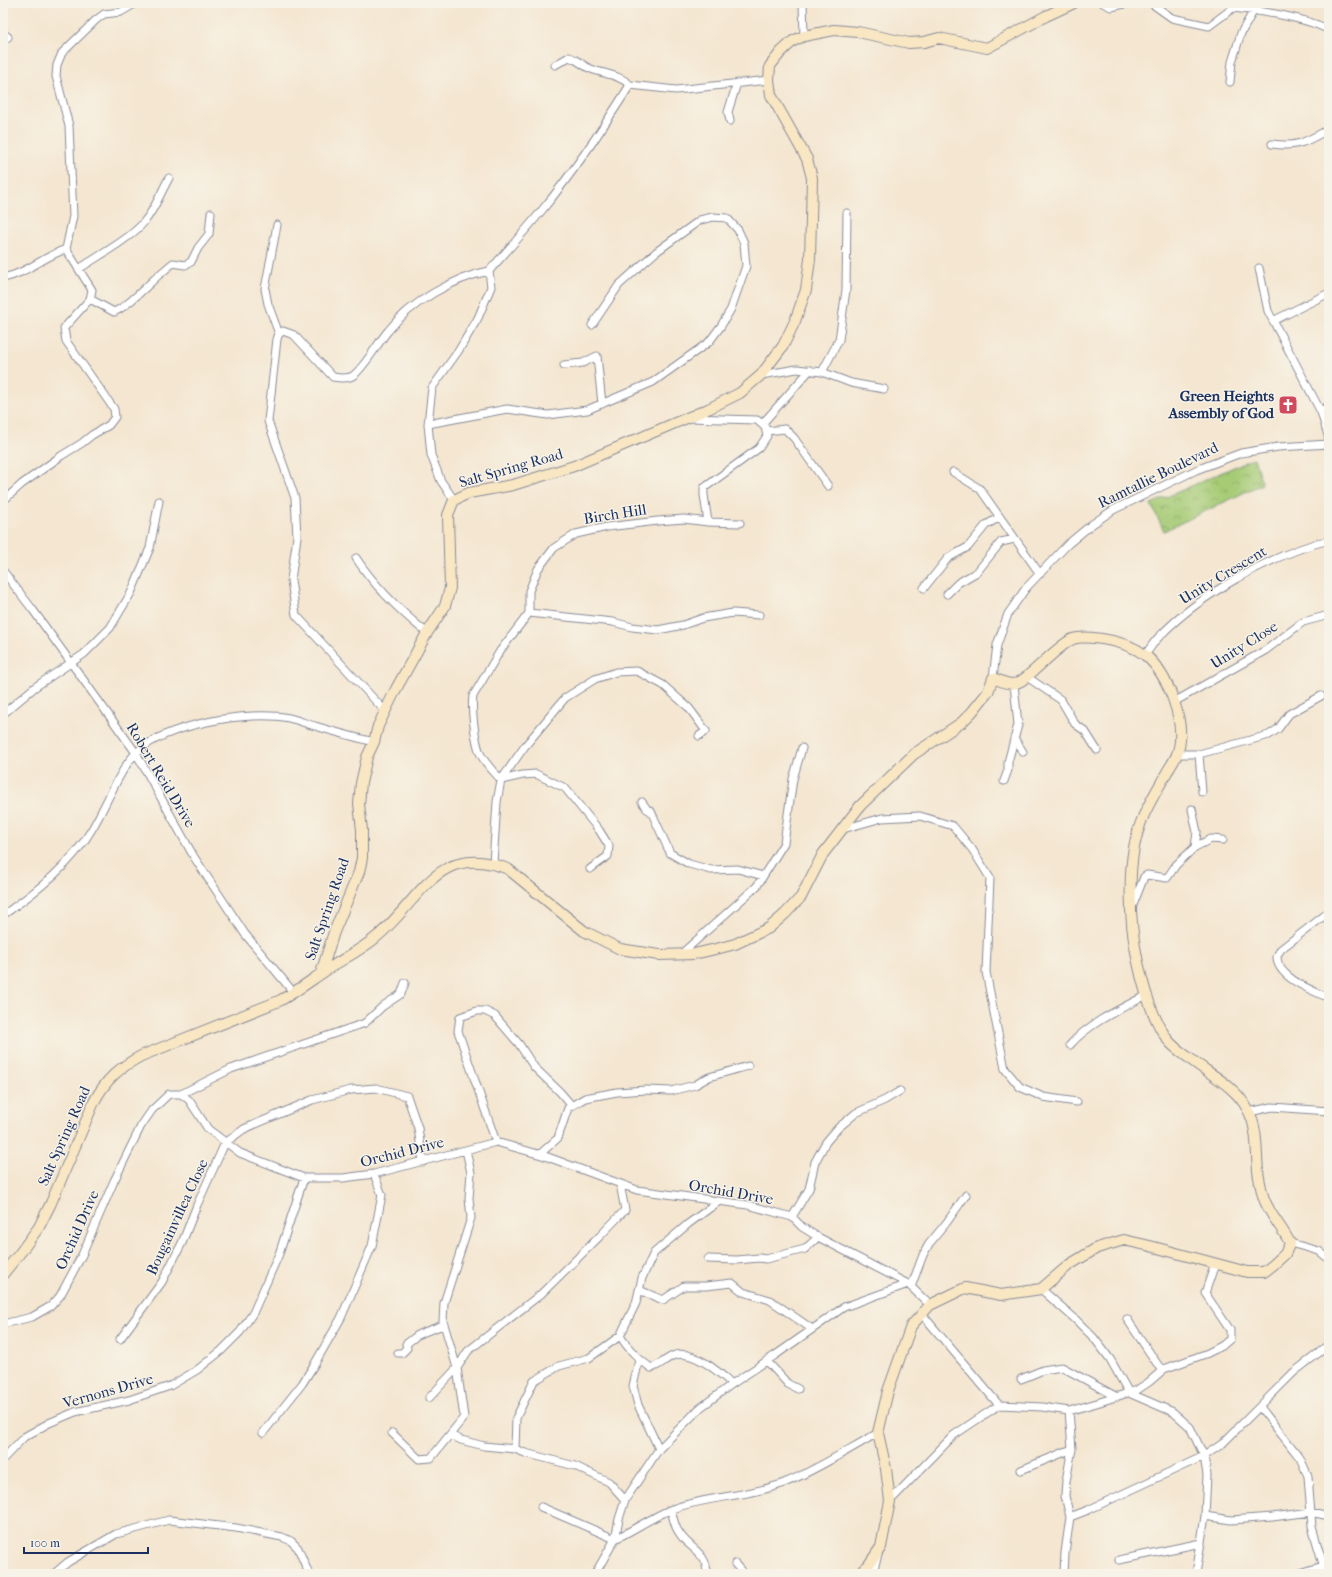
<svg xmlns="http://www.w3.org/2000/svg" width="1332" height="1577" font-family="'IM FELL French Canon',serif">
<defs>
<pattern id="park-crowns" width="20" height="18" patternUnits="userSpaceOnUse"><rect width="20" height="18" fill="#a6cb75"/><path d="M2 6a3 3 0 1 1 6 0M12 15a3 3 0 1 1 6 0" fill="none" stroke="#86a563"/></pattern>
</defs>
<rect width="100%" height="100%" fill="#f7f3e8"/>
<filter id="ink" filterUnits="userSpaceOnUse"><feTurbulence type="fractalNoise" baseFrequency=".025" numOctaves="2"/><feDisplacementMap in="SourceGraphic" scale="8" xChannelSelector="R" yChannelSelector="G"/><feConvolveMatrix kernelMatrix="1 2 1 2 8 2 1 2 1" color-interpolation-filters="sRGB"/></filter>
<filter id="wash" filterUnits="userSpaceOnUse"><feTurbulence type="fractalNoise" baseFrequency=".012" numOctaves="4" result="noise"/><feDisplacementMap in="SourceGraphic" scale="16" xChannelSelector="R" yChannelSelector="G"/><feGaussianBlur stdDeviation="0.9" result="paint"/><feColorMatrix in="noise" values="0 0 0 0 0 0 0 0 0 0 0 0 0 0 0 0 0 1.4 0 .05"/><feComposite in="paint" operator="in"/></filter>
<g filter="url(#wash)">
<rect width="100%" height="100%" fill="#f4e6d0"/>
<path fill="url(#park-crowns)" stroke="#607d6a" d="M1254 458 1262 484 1164 531 1151 504Z"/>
</g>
<g filter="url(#ink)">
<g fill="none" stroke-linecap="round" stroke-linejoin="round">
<defs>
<path id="street" d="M803 3 804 36
M1103 3 1111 7 1129 3
M1151 3 1172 18 1209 26 1233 8C1260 11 1305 17 1329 30
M3 33 8 37 3 41
M555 65 569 57C580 60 582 66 591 69 604 74 620 75 630 85
M1230 82 1232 62 1241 33 1258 3
M730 121 728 112 737 83
M1272 144C1298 148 1307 141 1329 129
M277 225 265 289 268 304 279 334
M1259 268 1268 311 1321 412 1329 439
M79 269C98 256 130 239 144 222 155 209 161 192 169 178
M3 278C27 273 43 257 66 249
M90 299 114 312C126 307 134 298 144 289 153 280 163 271 173 263L185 265 191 262 198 248 209 234 211 213
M1273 321 1329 293
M564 365 583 363 597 356 602 404
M822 372 839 340 846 290 847 213
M761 375 797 369 822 372 851 383 884 389
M1321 412 1329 405
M428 424 507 409 548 415 587 410 653 382 709 342 721 326 731 309 746 266 744 243 738 230 727 218 713 217 700 220 656 252 619 285 592 325
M762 424 810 370
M766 431 785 429 794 438 828 486
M953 472 980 489 1040 574
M454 500 441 481 431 455 428 424 432 388 459 350 478 318 491 287 489 271C507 251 526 230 543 209 575 170 603 128 630 85L676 90 769 80
M3 501 22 484 61 456 82 443 92 435 109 425 115 417 114 409 66 341 64 328 90 299 92 290 66 249 73 216 69 126 56 76 57 65 62 53 96 20 104 14 121 12 136 3
M708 522 740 523
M356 558C375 587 400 611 427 633
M3 571 33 610 136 753 194 857 245 934 294 993
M924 588 948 558 968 547 986 525 1000 517
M947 594 958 583 977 572 1001 542 1015 539
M529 613 613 622 632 627 658 630 683 625 703 618 733 613 759 615
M1145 655C1150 649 1154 641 1160 636 1200 594 1273 554 1329 540
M1027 677 1061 700 1075 724 1085 731 1097 750
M993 678 997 645 1008 614 1026 588 1068 544 1091 525 1113 510 1136 499 1196 470 1241 453 1278 447 1329 444
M1174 702 1266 650 1303 622 1329 615
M385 711 296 615 291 580 297 537 295 498 268 421 277 339 279 334 283 331 294 335 333 377C339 378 349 379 354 375 366 365 377 344 388 331 410 303 453 278 489 271
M3 714 35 687 84 654 110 628 131 593 150 548 159 501
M1014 738 1023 752
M1178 754H1199L1269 735 1278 729 1289 714 1321 696
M1199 754 1202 792
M1004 781 1008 770V762L1018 725 1014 684
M642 802 647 809 651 811 670 853 689 864 711 870 738 869 763 876
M1192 809 1197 832 1195 847
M843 829 882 818 920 816 953 826 972 849 990 878 986 972 1005 1069 1020 1087 1043 1097 1077 1102
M493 863 497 802 501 780C495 773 483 761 480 753 475 741 471 709 473 696L500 651 529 613V591L538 569 554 548 576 534 607 527 658 521 684 519 708 522 704 495V488L759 448 767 436 765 427 757 420 689 418
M590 869 608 856 609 846 599 830 565 788 536 774 523 775 501 780 525 746 565 698 595 679 616 672 637 671 663 685 689 708 706 731 699 736
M1133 905 1144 877 1147 875 1167 878 1176 865 1195 847 1211 839 1223 840
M1329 912 1281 949C1280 951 1277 955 1277 957 1277 978 1314 991 1329 998
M3 915C36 892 72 864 92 829 105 808 119 770 136 753 166 724 249 710 289 718 298 720 307 724 315 726 335 732 354 737 374 742
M681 954 757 886 784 843 793 779 802 748
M1070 1045C1089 1023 1122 1008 1147 995
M181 1094 231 1069 365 1023 383 1006 401 994 405 983
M1249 1112 1272 1107 1329 1111
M496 1142 458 1031 460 1017 477 1011H485L495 1016 519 1044 534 1067 560 1092 572 1106
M540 1154 558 1138 568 1108 585 1098 617 1092 646 1090 671 1091 695 1085 709 1077 748 1066
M792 1217 809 1189 815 1162 826 1142 838 1128 856 1113 885 1100 900 1091
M1290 1243 1319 1251 1329 1259
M708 1259 737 1260 759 1258 766 1259 805 1249 818 1237
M911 1287 923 1255 929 1244 947 1222 966 1195
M1041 1289 1074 1318 1094 1338 1110 1359 1129 1393 1173 1412 1190 1427 1204 1456 1207 1475 1205 1516 1196 1574
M639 1290 663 1300 684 1286H706L732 1283 743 1292 770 1300 812 1329
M921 1313 999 1405
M1127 1319 1162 1371
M3 1324 32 1317 51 1306 60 1296 82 1255 114 1181 141 1126 152 1110 169 1094H181L189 1100 208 1129 240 1153 304 1178H343L374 1174 496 1142 545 1156 637 1190 748 1205 792 1217 802 1227 818 1237 908 1284 930 1305
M620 1336C628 1349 638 1359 651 1368 660 1366 666 1358 675 1355 694 1350 719 1372 732 1384
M120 1339 162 1282 182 1243 197 1205 225 1143 244 1129 312 1100 351 1090 376 1088 407 1096 418 1128 423 1162
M398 1353H402L407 1348 406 1344 419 1334 443 1325
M639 1360 633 1386 638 1405 659 1449
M767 1361 788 1384 798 1389
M1021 1379 1043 1370 1062 1367 1117 1397
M429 1398 457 1368 443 1321 444 1303 471 1218 469 1198 471 1173 466 1150
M1260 1407 1300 1458 1308 1476 1312 1527 1326 1574
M263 1433 302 1384 314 1365 341 1318 372 1246 382 1195 374 1174
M392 1433 419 1459 431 1458 464 1417 457 1368 468 1351 541 1294 600 1236 625 1210 620 1184
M450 1435 461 1440 484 1446 515 1449 525 1453 575 1466 609 1482 625 1500
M515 1449 516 1418 534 1381 559 1366 589 1358 620 1336 636 1303 642 1278 654 1253 688 1224 718 1202
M3 1459 24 1437 49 1423 75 1412 129 1400 170 1386 197 1370 221 1351 240 1332 253 1313 279 1254 304 1178
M1021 1470 1072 1449
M890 1501 954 1435 999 1405 1042 1407 1069 1411 1100 1402 1137 1390 1149 1382 1164 1369 1208 1353 1223 1345 1230 1339V1330L1205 1293 1215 1264
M541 1507 615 1539
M671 1510C673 1516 674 1525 678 1531 688 1549 707 1551 707 1574
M1205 1516 1231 1520 1272 1517 1311 1512 1329 1516
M1070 1517 1088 1510 1204 1456 1222 1444 1294 1372 1329 1345
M615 1539C634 1530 652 1517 672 1509 708 1496 748 1497 784 1483 817 1470 847 1450 878 1433
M1119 1560 1201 1543
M735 1564 744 1574
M54 1574 68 1562 116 1534 169 1520 236 1528 282 1537 291 1541 298 1548 309 1574
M595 1574 615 1539 619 1519 625 1500 659 1449 700 1408 732 1384 777 1354 844 1307 908 1284
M872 1574 878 1555
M1064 1574 1065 1553 1070 1517 1065 1496 1066 1481 1072 1449 1069 1411
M1297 1574 1323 1566"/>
<path id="secondary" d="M321 973 334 932 359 872 362 858V830L359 804 361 783 367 757 374 742 378 726 396 689 427 633 445 606 450 588 448 515 454 500 469 493 513 485 574 466 708 409 740 393 761 375 783 346 795 321 806 290 810 259 812 178 807 159 771 95 769 80 770 66 781 52 793 41 804 36 834 30 858 32 909 43 924 42 939 38 987 48 1046 16 1074 3
M3 1274 20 1253 39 1227 51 1203 94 1102C106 1079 119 1068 141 1056L279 1001C296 992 310 981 325 971 341 960 359 951 374 939 420 903 436 840 508 869L584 931 620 949 659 955 694 954 720 948 735 944 769 928 785 914 801 897 823 854 860 806 914 754 961 723 972 712 988 692 993 678C999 680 1006 684 1013 684 1019 683 1027 677 1031 673 1041 665 1062 643 1073 639 1082 636 1093 638 1102 639 1117 641 1133 646 1145 655 1168 674 1188 725 1177 754 1175 760 1170 767 1167 772 1157 791 1145 808 1139 828 1130 855 1130 883 1131 911 1133 949 1145 1007 1167 1039 1172 1046 1182 1053 1189 1058 1210 1075 1235 1085 1248 1110 1258 1128 1256 1151 1258 1171 1259 1179 1261 1188 1263 1196 1268 1213 1282 1227 1290 1243L1285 1254 1273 1265 1264 1272H1247L1150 1246 1124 1240 1097 1248 1069 1265 1041 1289 1001 1295 965 1288 930 1305 911 1326 888 1391 878 1433 886 1469 890 1501 881 1547 868 1566 858 1574"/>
</defs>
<use href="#street" stroke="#888a97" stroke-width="9"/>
<use href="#secondary" stroke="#888a97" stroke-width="12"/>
<use href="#street" stroke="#fff" stroke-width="7"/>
<use href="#secondary" stroke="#f9e7c3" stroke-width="10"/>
</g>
</g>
<defs>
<symbol id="church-square" viewBox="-11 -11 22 22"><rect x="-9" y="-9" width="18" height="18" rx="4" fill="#d1495b" stroke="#f7f3e8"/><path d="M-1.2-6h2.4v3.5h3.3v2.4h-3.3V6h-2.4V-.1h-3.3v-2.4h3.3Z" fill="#fff"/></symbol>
</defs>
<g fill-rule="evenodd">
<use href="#church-square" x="1277" y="394" width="22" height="22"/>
</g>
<g text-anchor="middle" stroke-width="3" stroke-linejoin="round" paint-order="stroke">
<g font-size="15" font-weight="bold" fill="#1b2f5e" stroke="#f7f3e8" text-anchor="end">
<text x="1274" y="401">Green Heights<tspan x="1274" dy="17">Assembly of God</tspan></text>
</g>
<g font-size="15" fill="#1b2f5e" stroke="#f7f3e8">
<text transform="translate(511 468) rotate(-16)" y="5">Salt Spring Road</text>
<text transform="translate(1158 475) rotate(-26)" y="5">Ramtallie Boulevard</text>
<text transform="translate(615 514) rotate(-9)" y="5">Birch Hill</text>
<text transform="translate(1223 575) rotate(-31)" y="5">Unity Crescent</text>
<text transform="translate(1244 645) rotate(-32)" y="5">Unity Close</text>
<text transform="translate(161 775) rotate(59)" y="5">Robert Reid Drive</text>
<text transform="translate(327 909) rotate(-71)" y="5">Salt Spring Road</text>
<text transform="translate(64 1136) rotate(-66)" y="5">Salt Spring Road</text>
<text transform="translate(402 1152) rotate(-14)" y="5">Orchid Drive</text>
<text transform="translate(731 1192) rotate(10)" y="5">Orchid Drive</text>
<text transform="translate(177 1217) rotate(-65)" y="5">Bougainvillea Close</text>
<text transform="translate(77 1230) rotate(-66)" y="5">Orchid Drive</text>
<text transform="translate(108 1391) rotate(-16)" y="5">Vernons Drive</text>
</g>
</g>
<rect width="1332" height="1577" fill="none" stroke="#f7f3e8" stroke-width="16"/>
<path d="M24 1547v6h124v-6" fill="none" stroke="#1b2f5e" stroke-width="2"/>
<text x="30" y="1547" font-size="12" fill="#1b2f5e" stroke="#f7f3e8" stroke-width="3" paint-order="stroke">100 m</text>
</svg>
